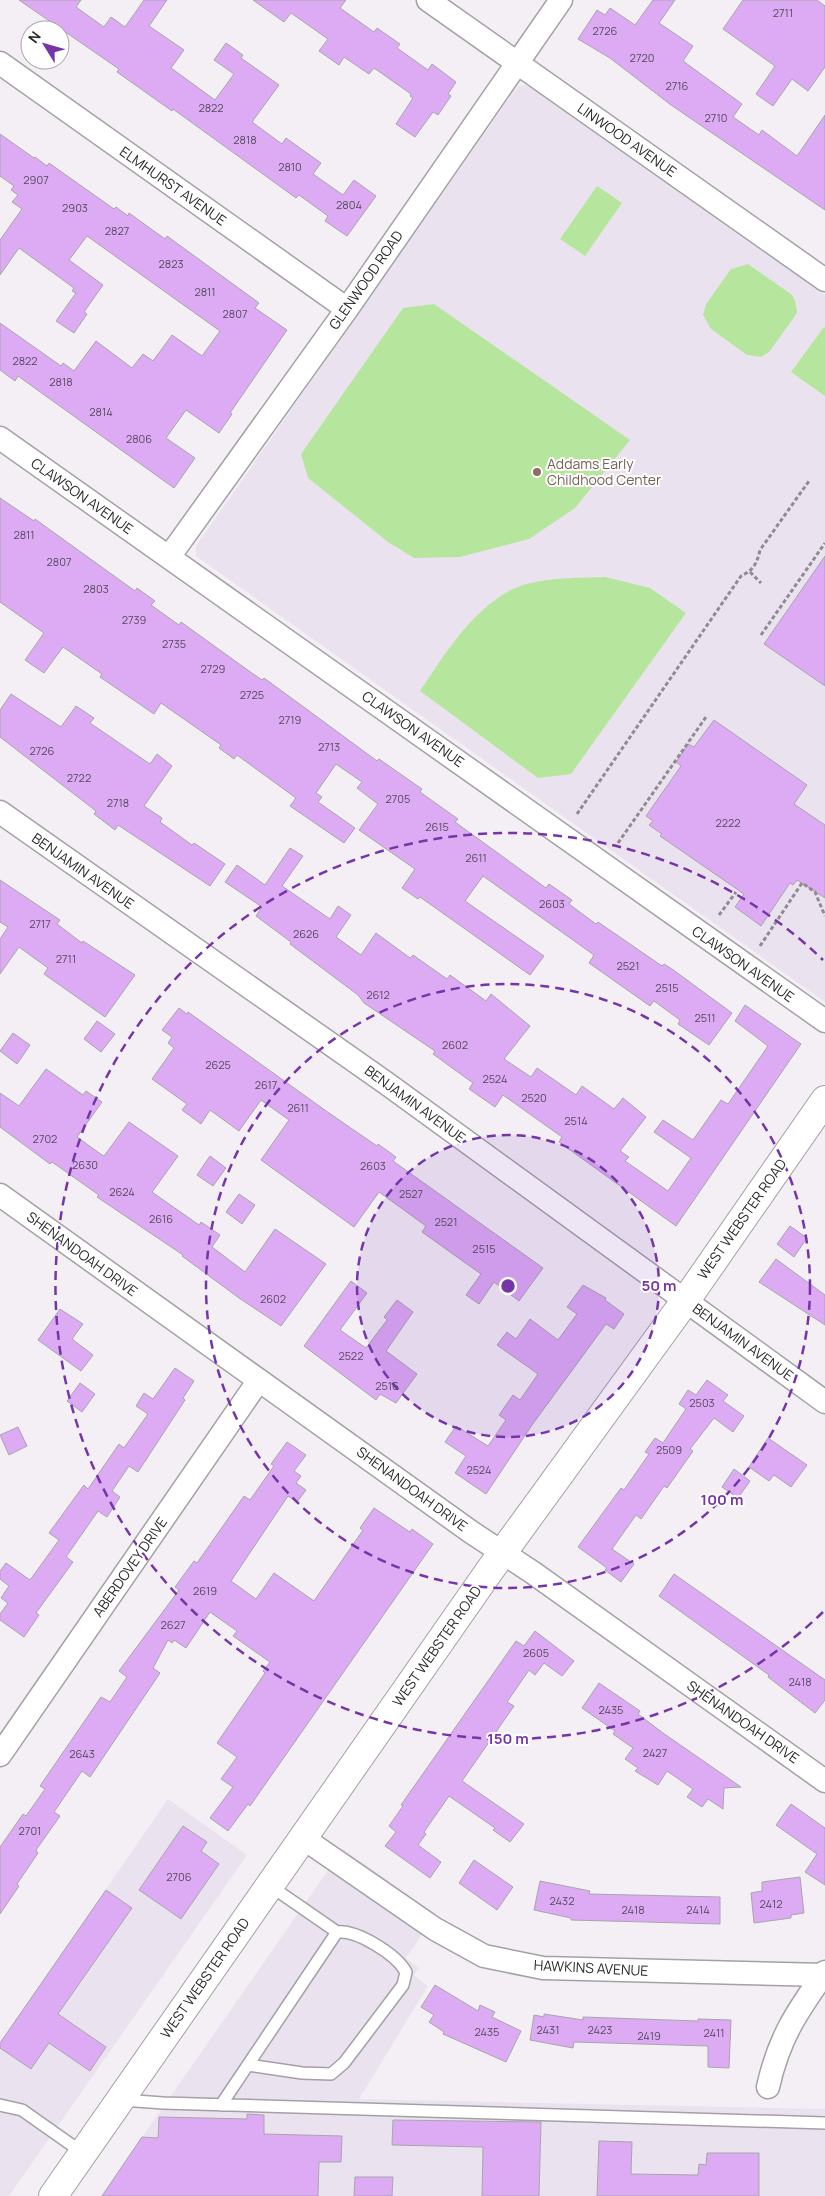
<svg xmlns="http://www.w3.org/2000/svg" width="825" height="2196" font-family="Manrope,sans-serif">
<rect width="100%" height="100%" fill="#f3eff5"/>
<path fill="#ebe2ef" d="M524 85 535 89 825 295V1002L196 556V546L512 94 519 86Z
M168 1799 247 1855 9 2196H0V2043Z
M343 1849 436 1914 406 1958 419 1968 414 1975 428 1986 359 2099 825 2109V2196H101Z"/>
<path fill="#b6e69e" d="M597 186 622 203 585 256 560 239Z
M748 264 792 295 795 301 797 312 795 316 769 352 761 357 747 355 711 329 703 315 706 304 731 269Z
M434 304 630 440 575 508 529 539 460 557 414 558 388 542 308 478 301 454 403 308Z
M824 327 825 328V396L791 372Z
M605 577 650 588 686 613 571 774 538 778 420 691C445 654 470 612 511 590 536 577 577 578 605 577Z"/>
<path fill="#dcabf4" stroke="#a9a5ab" d="M19 0H81L76 7 104 27 111 17 125 27 144 0H167L149 26 184 50 171 68 215 100 234 74 214 60 226 43 243 55 241 58 279 85 252 122 282 144 286 138 321 163 313 174 343 195 354 180 376 196 347 236 325 221 328 216 299 195 296 198 173 109 172 111 117 72 119 69Z
M253 0H346L340 8 374 32 377 28 400 44 397 48 428 70 432 64 456 82 448 94 451 96 438 115 433 112 415 137 396 124 413 98 410 96 411 94 374 68 369 74 344 57 339 65 319 51 328 39 291 13 284 22Z
M653 0H675L659 23 693 46 683 61 742 104 733 117 759 135 762 130 797 156 825 115V210L671 105 610 58 578 39 597 10 605 15 610 8 635 25Z
M743 0H817L825 6V67L808 91 792 79 773 106 756 94 775 66 723 29Z
M0 134 34 158 35 157 47 166 49 163 114 209 116 207 128 216 129 213 165 239 167 236 259 303 255 308 287 330 230 413 232 414 219 433 186 410 166 438 195 458 174 488 18 376 15 381 0 370V323L61 366 63 363 74 371 96 341 132 368 143 354 153 361 172 335 202 356 220 331 87 236 69 260 103 285 84 312 87 314 74 333 56 321 76 293 72 291 74 288 19 248 0 275V240L22 209 12 202 18 195 11 190 14 186 0 176Z
M0 498 34 521 35 519 135 591 137 588 155 601 151 605 179 625 181 622 249 671 262 680 264 678 301 705 377 761 379 759 422 789 420 792 458 819 455 822 546 888 549 884 572 900 569 904 596 924 598 922 662 966 664 964 672 969 732 1013 709 1045 678 1024 680 1020 654 1001 650 1006 589 963 594 955 483 876 465 901 544 956 530 975 420 897 418 899 402 888 415 869 359 830 378 804 357 788 362 782 336 764 316 793 322 797 318 802 355 828 344 843 290 806 296 798 237 755 234 759 219 748 221 745 161 703 154 714 100 677 102 674 63 647 44 673 25 660 44 633 0 602Z
M825 556V686L764 644Z
M11 694 61 727 76 706 94 718 90 723 150 764 157 754 172 766 144 806 162 818 160 822 192 845 194 843 225 864 210 886 118 825 115 830 94 814 96 811 0 737V710Z
M714 720 807 785 794 804 825 825V898L797 880 793 885 790 883 761 926 735 907 744 894 660 836 662 834 649 825 653 821 646 816 681 766 676 762 688 744 694 747Z
M290 848 303 856 282 886 330 919 338 906 351 915 336 937 361 955 376 933 410 958 413 955 447 979 450 975 486 1001 491 994 530 1026 504 1059 531 1077 537 1068 576 1095 582 1086 614 1109 623 1098 646 1117 620 1151 629 1157 625 1161 668 1191 691 1158 654 1132 663 1120 693 1140 721 1100 728 1104 768 1046 735 1021 745 1005 801 1044 676 1226 559 1142 562 1137 503 1095 495 1107 469 1089 473 1083 433 1054 435 1051 364 1003 358 995 290 944 291 942 256 916 262 907 225 882 237 865 265 885Z
M0 880 60 920 57 924 82 943 83 941 135 975 105 1017 44 974 48 968 19 947 0 974V939L8 927 0 922Z
M179 1008 187 1014 188 1012 329 1113 377 1146 378 1144 396 1157 393 1161 543 1268 519 1301 494 1282 479 1304 466 1295 481 1274 422 1232 426 1226 379 1192 354 1227 261 1160 289 1120 261 1100 239 1131 210 1110 201 1124 182 1110 187 1104 152 1079 174 1048 168 1043 172 1037 162 1030Z
M97 1021 115 1034 101 1052 84 1039Z
M13 1033 30 1045 17 1064 0 1051Z
M46 1069 83 1095 86 1091 102 1102 77 1137 102 1155 104 1156 129 1122 178 1156 152 1192 199 1225 201 1222 220 1235 212 1247 245 1272 275 1229 326 1264 281 1326 239 1298 182 1256 183 1255 97 1197 99 1195 52 1162 50 1164 0 1127V1093L19 1106Z
M210 1156 226 1168 213 1186 197 1175Z
M239 1194 255 1205 242 1224 226 1212Z
M790 1226 807 1238 794 1257 777 1244Z
M776 1259 825 1295V1325L759 1282Z
M351 1281 367 1293 340 1330 366 1348 387 1320 384 1317 397 1300 413 1312 386 1351 417 1374 396 1403 380 1394 376 1400 304 1346Z
M583 1285 606 1298 605 1300 624 1314 614 1329 606 1324 532 1425 486 1494 455 1473 466 1456 445 1442 456 1426 488 1446 506 1420 499 1415 513 1395 520 1400 538 1374 497 1345 507 1332 516 1339 530 1319 558 1340 577 1314 567 1307Z
M60 1309 83 1324 72 1339 93 1355 81 1371 38 1340Z
M175 1368 194 1381 183 1398 185 1400 138 1472 129 1466 112 1491 120 1497 107 1517 98 1511 66 1557 73 1562 36 1613 39 1615 24 1637 0 1620V1614L8 1603 1 1598 9 1586 0 1579V1571L6 1563 30 1580 59 1540 49 1533 84 1485 88 1489 119 1444 124 1448 148 1414 136 1406 144 1393 153 1399Z
M707 1380 728 1395 723 1401 744 1416 733 1432 714 1418 690 1449 693 1451 667 1488 664 1486 641 1519 636 1515 612 1549 634 1564 621 1582 605 1570 607 1568 578 1547 621 1488 624 1490 649 1454 645 1452 655 1438 663 1443 686 1409 679 1404 688 1390 696 1395Z
M80 1383 95 1394 82 1412 67 1401Z
M18 1427 27 1446 9 1455 0 1435Z
M768 1438 807 1465 791 1487 774 1475 769 1481 749 1467Z
M287 1442 306 1455 294 1471 301 1476 296 1483 306 1490 297 1502 288 1496 231 1581 256 1599 274 1573 314 1601 363 1530 360 1528 374 1508 410 1532 412 1529 433 1544 250 1806 248 1804 228 1831 210 1818 233 1787 221 1779 237 1757 217 1743 265 1673 263 1671 270 1662 233 1636 237 1631 210 1612 186 1648 174 1640 172 1643 168 1640 153 1668 160 1673 90 1777 82 1771 54 1812 60 1816 36 1850 38 1853 17 1884 19 1886 0 1914V1847L23 1814 26 1816 45 1789 40 1786 101 1697 110 1702 127 1677 119 1671 179 1590 175 1587 194 1561 197 1563 244 1496 250 1500 274 1466 271 1464Z
M734 1469 750 1481 738 1498 722 1487Z
M674 1574 825 1680V1700L815 1713 768 1677 769 1675 659 1596Z
M535 1631 574 1661 562 1676 544 1663 535 1675 529 1670 507 1702 514 1706 462 1781 524 1824 510 1842 493 1830 495 1828 449 1796 424 1832 426 1834 418 1845 441 1862 430 1878 385 1846 396 1832 389 1826 403 1806 401 1805 516 1641 524 1646Z
M599 1683 640 1711 638 1714 663 1733 741 1787 724 1788 723 1809 708 1799 702 1807 687 1797 693 1789 667 1771 658 1785 635 1771 638 1768 625 1759 633 1748 613 1734 615 1731 582 1708Z
M791 1804 825 1828V1885L805 1872 817 1854 776 1825Z
M183 1826 207 1842 201 1851 219 1864 181 1919 139 1890Z
M474 1860 513 1887 497 1910 459 1883Z
M800 1877 804 1913 791 1915V1918L754 1923 751 1893 762 1891V1882Z
M540 1881 590 1891 589 1894 720 1897V1924L571 1920V1918L534 1910Z
M106 1890 132 1908 58 2014 106 2047 90 2071 49 2043 31 2069 0 2048V2043Z
M435 1985 478 2011 480 2005 495 2012 492 2017 521 2031 506 2062 443 2034 444 2032 429 2022 434 2015 421 2007Z
M544 2014 583 2020V2017L698 2021V2019L731 2020 729 2068 708 2067V2046L574 2042 573 2048 530 2040 534 2015 544 2017Z
M247 2114 264 2115V2134L342 2136 341 2162H319L318 2196H102L142 2137 158 2138 159 2117 247 2119Z
M393 2120 541 2122 539 2196H482L483 2147 392 2145Z
M599 2141 632 2142 631 2174 698 2175 699 2164 706 2165 707 2153H759V2196H597Z
M355 2177H393L392 2196H354Z"/>
<g fill="none" stroke-linecap="round" stroke-linejoin="round">
<defs>
<path id="service" d="M269 1885 337 1932
M122 2100 163 2103 825 2123
M0 2105 22 2110 83 2153
M221 2105 337 1932C357 1930 396 1954 406 1972L403 1985 344 2063 331 2074 302 2073 248 2065"/>
<path id="minor" d="M428 0 825 280
M0 63 347 309
M0 438 825 1021
M169 557 347 309 561 0
M0 812 386 1083 825 1402
M0 1195 471 1532 532 1572 825 1781
M0 1755 259 1380
M303 1838 435 1929 484 1956 543 1968 825 1975
M768 2087C779 2038 796 2013 825 1972"/>
<path id="tertiary" d="M53 2196 490 1570 686 1300 825 1100"/>
</defs>
<use href="#service" stroke="#a4a0a6" stroke-width="14"/>
<use href="#minor" stroke="#a4a0a6" stroke-width="25"/>
<use href="#tertiary" stroke="#a4a0a6" stroke-width="30"/>
<path stroke="#8e8c90" stroke-width="3" stroke-dasharray="4 2.5" stroke-linecap="butt" d="M750 572 761 583
M761 635 825 543
M577 814 741 576C754 570 757 563 760 550L809 481
M618 843 706 717
M719 915 736 892
M760 946 802 883 815 892 825 916"/>
<use href="#service" stroke="#fff" stroke-width="11"/>
<use href="#minor" stroke="#fff" stroke-width="22"/>
<use href="#tertiary" stroke="#fff" stroke-width="28"/>
</g>
<circle cx="508" cy="1286" r="151" fill="#7634a9" fill-opacity=".12"/>
<g fill="none" stroke="#7634a9" stroke-width="2.5" stroke-dasharray="9 6">
<circle cx="508" cy="1286" r="151"/>
<circle cx="508" cy="1286" r="302"/>
<path d="M823 1612A453 453 0 1 1 823 960"/>
</g>
<circle fill="#8d6e63" stroke="#fff" stroke-width="2" cx="537" cy="472" r="5"/>
<g text-anchor="middle" stroke-width="4" stroke-linejoin="round" paint-order="stroke">
<g font-size="11" fill="#564a5d">
<text x="783" y="17">2711</text>
<text x="605" y="35">2726</text>
<text x="642" y="62">2720</text>
<text x="677" y="90">2716</text>
<text x="211" y="112">2822</text>
<text x="716" y="122">2710</text>
<text x="245" y="144">2818</text>
<text x="290" y="171">2810</text>
<text x="36" y="184">2907</text>
<text x="349" y="209">2804</text>
<text x="75" y="212">2903</text>
<text x="117" y="235">2827</text>
<text x="171" y="268">2823</text>
<text x="205" y="296">2811</text>
<text x="235" y="318">2807</text>
<text x="25" y="365">2822</text>
<text x="61" y="386">2818</text>
<text x="101" y="416">2814</text>
<text x="139" y="443">2806</text>
<text x="24" y="539">2811</text>
<text x="59" y="566">2807</text>
<text x="96" y="593">2803</text>
<text x="134" y="624">2739</text>
<text x="174" y="648">2735</text>
<text x="213" y="673">2729</text>
<text x="252" y="699">2725</text>
<text x="290" y="724">2719</text>
<text x="329" y="751">2713</text>
<text x="42" y="755">2726</text>
<text x="79" y="782">2722</text>
<text x="398" y="803">2705</text>
<text x="118" y="807">2718</text>
<text x="728" y="827">2222</text>
<text x="437" y="831">2615</text>
<text x="476" y="862">2611</text>
<text x="552" y="908">2603</text>
<text x="40" y="928">2717</text>
<text x="306" y="938">2626</text>
<text x="66" y="963">2711</text>
<text x="628" y="970">2521</text>
<text x="667" y="992">2515</text>
<text x="378" y="999">2612</text>
<text x="705" y="1022">2511</text>
<text x="455" y="1049">2602</text>
<text x="218" y="1069">2625</text>
<text x="495" y="1083">2524</text>
<text x="266" y="1089">2617</text>
<text x="534" y="1102">2520</text>
<text x="298" y="1112">2611</text>
<text x="576" y="1125">2514</text>
<text x="45" y="1143">2702</text>
<text x="85" y="1169">2630</text>
<text x="373" y="1170">2603</text>
<text x="122" y="1196">2624</text>
<text x="411" y="1198">2527</text>
<text x="161" y="1223">2616</text>
<text x="446" y="1226">2521</text>
<text x="484" y="1253">2515</text>
<text x="273" y="1303">2602</text>
<text x="351" y="1360">2522</text>
<text x="387" y="1390">2516</text>
<text x="702" y="1407">2503</text>
<text x="669" y="1454">2509</text>
<text x="479" y="1474">2524</text>
<text x="205" y="1595">2619</text>
<text x="173" y="1629">2627</text>
<text x="536" y="1657">2605</text>
<text x="800" y="1686">2418</text>
<text x="611" y="1714">2435</text>
<text x="655" y="1757">2427</text>
<text x="82" y="1758">2643</text>
<text x="30" y="1835">2701</text>
<text x="179" y="1881">2706</text>
<text x="562" y="1905">2432</text>
<text x="771" y="1908">2412</text>
<text x="633" y="1914">2418</text>
<text x="698" y="1914">2414</text>
<text x="548" y="2034">2431</text>
<text x="600" y="2034">2423</text>
<text x="487" y="2036">2435</text>
<text x="714" y="2037">2411</text>
<text x="649" y="2040">2419</text>
</g>
<g font-size="14" fill="#2a292b" stroke="#fff">
<text transform="translate(627 140) rotate(35)" y="5">LINWOOD AVENUE</text>
<text transform="translate(173 186) rotate(35)" y="5">ELMHURST AVENUE</text>
<text transform="translate(366 280) rotate(-55)" y="5">GLENWOOD ROAD</text>
<text transform="translate(82 496) rotate(35)" y="5">CLAWSON AVENUE</text>
<text transform="translate(413 729) rotate(35)" y="5">CLAWSON AVENUE</text>
<text transform="translate(83 871) rotate(35)" y="5">BENJAMIN AVENUE</text>
<text transform="translate(743 964) rotate(35)" y="5">CLAWSON AVENUE</text>
<text transform="translate(415 1104) rotate(36)" y="5">BENJAMIN AVENUE</text>
<text transform="translate(742 1219) rotate(-55)" y="5">WEST WEBSTER ROAD</text>
<text transform="translate(82 1254) rotate(36)" y="5">SHENANDOAH DRIVE</text>
<text transform="translate(743 1342) rotate(36)" y="5">BENJAMIN AVENUE</text>
<text transform="translate(412 1489) rotate(36)" y="5">SHENANDOAH DRIVE</text>
<text transform="translate(130 1567) rotate(-55)" y="5">ABERDOVEY DRIVE</text>
<text transform="translate(437 1646) rotate(-55)" y="5">WEST WEBSTER ROAD</text>
<text transform="translate(743 1722) rotate(35)" y="5">SHENANDOAH DRIVE</text>
<text transform="translate(591 1968) rotate(3)" y="5">HAWKINS AVENUE</text>
<text transform="translate(205 1978) rotate(-55)" y="5">WEST WEBSTER ROAD</text>
</g>
<g font-size="14" fill="#785e54" stroke="#fff" text-anchor="start">
<text x="547" y="469">Addams Early<tspan x="547" dy="16">Childhood Center</tspan></text>
</g>
</g>
<circle cx="508" cy="1286" r="8" fill="#7634a9" stroke="#fff" stroke-width="2.5"/>
<g font-size="15" text-anchor="middle" font-weight="bold" fill="#7634a9" stroke="#fff" stroke-width="4" stroke-linejoin="round" paint-order="stroke">
<text x="659" y="1291">50 m</text>
<text x="722" y="1505">100 m</text>
<text x="508" y="1744">150 m</text>
</g>
<g transform="translate(45 45) rotate(307)"><circle r="24" fill="#ffffff" stroke="#aaa9aa"/>
<path d="M0-4L9 19L0 12L-9 19Z" fill="#7634a9"/>
<text y="-8" font-size="14" font-weight="bold" text-anchor="middle" fill="#2a292b">N</text>
</g>
</svg>
